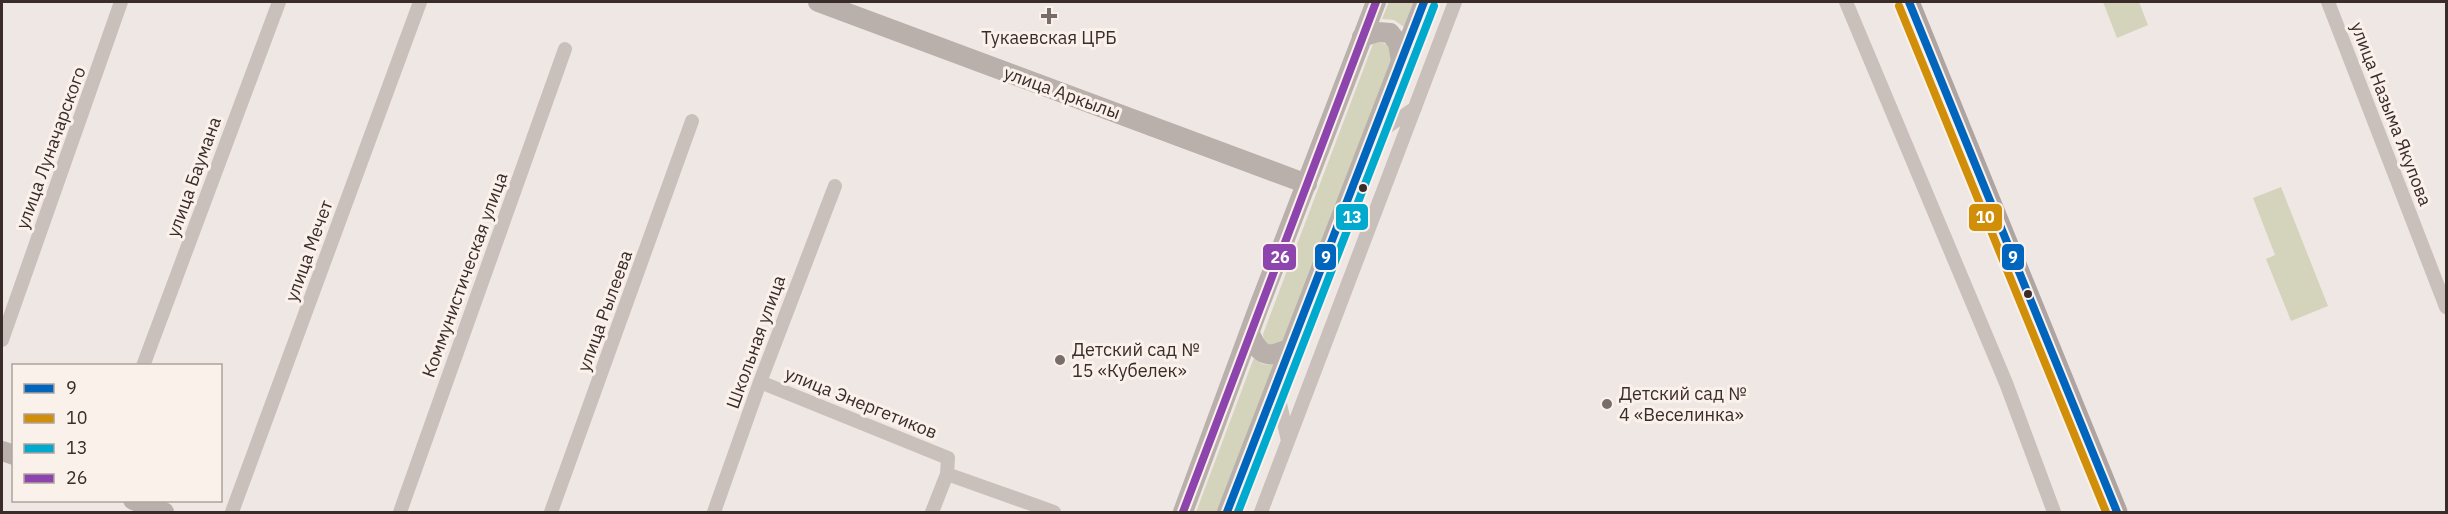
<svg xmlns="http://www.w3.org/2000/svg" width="2448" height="514" font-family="'IBM Plex Sans',sans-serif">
<rect width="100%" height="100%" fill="#efe7e3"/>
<path fill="#d4d4bc" d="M1389 2H1413L1404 27 1394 20 1382 19Z
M2103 2H2139L2148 25 2117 38Z
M1379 42 1391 46 1393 57 1283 343 1277 346C1268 345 1264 344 1263 334L1373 44Z
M2281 187 2328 306 2291 321 2266 259 2275 255 2253 198Z
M1255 355C1258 365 1266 366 1275 363L1219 512H1196Z"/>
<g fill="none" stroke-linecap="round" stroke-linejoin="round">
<path stroke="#c9c0bc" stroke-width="14" d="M1846 2 2006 383 2054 512
M2328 2 2446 307
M1372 137 1415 108
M2 340 121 2
M143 366 279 2
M760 382 948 458 947 474 932 512
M1276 385 1288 441
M947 474 1054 512
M232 512 420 2
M400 512 565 49
M551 512 692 121
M714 512 760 382 835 186
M1261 512 1455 2"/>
<path stroke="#b9b0ac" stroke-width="20" d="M818 2 1307 184
M1362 37 1378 32 1390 33 1398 43 1401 62
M1250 334C1261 358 1268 358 1291 348
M2 451 14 455
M133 500 164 512
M1183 512 1258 309 1376 2
M1227 512 1424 2"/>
<path stroke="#aea4a1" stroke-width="21" d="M1909 2 2117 512"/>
<defs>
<path id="bus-1" d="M1909 2 2117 512
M1227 512 1424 2"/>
<path id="bus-2" d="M1899 6 2106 512"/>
<path id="bus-3" d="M1238 512 1434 6"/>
<path id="bus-4" d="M1183 512 1376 2"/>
</defs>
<use href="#bus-1" stroke="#fbf1eb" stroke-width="12"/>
<use href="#bus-2" stroke="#fbf1eb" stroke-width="12"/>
<use href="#bus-3" stroke="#fbf1eb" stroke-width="12"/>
<use href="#bus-4" stroke="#fbf1eb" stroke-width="12"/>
<use href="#bus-1" stroke="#0065bd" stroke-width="8"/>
<use href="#bus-2" stroke="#d18e08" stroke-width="8"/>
<use href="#bus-3" stroke="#00a9ce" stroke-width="8"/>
<use href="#bus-4" stroke="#8e44ad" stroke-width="8"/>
</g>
<g fill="#796d6a" stroke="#fbf1eb" stroke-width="2">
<path d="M1046 7h6v6h6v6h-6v6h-6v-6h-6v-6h6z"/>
<circle cx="1060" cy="360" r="6"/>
<circle cx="1607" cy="404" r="6"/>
</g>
<g fill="#3a2c29" stroke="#fbf1eb" stroke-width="2">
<circle cx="1363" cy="188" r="5"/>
<circle cx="2028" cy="294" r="5"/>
</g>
<g text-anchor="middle" stroke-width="6" stroke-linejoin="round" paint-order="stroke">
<g font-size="18" fill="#3a2c29" stroke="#fbf1eb" text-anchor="start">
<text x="1049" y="44" text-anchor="middle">Тукаевская ЦРБ</text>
<text x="1072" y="356">Детский сад №<tspan x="1072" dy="21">15 «Кубелек»</tspan></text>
<text x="1619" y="400">Детский сад №<tspan x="1619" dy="21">4 «Веселинка»</tspan></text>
</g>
<g font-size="18" fill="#3a2c29" stroke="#fbf1eb">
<text transform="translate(1062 93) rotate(20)" y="6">улица Аркылы</text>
<text transform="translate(2391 114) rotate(69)" y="6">улица Назыма Якупова</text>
<text transform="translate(51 148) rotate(-70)" y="6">улица Луначарского</text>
<text transform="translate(194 177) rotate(-70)" y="6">улица Баумана</text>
<text transform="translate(309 251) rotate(-70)" y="6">улица Мечет</text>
<text transform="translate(465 275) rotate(-70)" y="6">Коммунистическая улица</text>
<text transform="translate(605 311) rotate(-70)" y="6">улица Рылеева</text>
<text transform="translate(756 342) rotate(-70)" y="6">Школьная улица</text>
<text transform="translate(861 403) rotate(22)" y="6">улица Энергетиков</text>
</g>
</g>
<g stroke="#fbf1eb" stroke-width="2">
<rect x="1335" y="203" width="34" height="28" rx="6" fill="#00a9ce"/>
<rect x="1968" y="203" width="35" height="29" rx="6" fill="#d18e08"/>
<rect x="1262" y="243" width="35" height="28" rx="6" fill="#8e44ad"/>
<rect x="1314" y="243" width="23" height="28" rx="6" fill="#0065bd"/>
<rect x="2001" y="243" width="24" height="28" rx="6" fill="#0065bd"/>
</g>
<g font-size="16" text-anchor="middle" font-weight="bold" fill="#fff">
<text x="1352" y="223">13</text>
<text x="1985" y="223">10</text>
<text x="1280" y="263">26</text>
<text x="1326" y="263">9</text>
<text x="2013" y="263">9</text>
</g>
<rect width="2448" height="514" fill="none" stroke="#3a2c29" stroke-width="6"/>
<rect x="12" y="364" width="210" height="138" fill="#fbf1eb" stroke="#aea29d" stroke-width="1.5"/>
<rect x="24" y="384" width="30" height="9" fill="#0065bd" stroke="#aea29d" stroke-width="1.5"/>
<text x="66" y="394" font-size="18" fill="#3a2c29">9</text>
<rect x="24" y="414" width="30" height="9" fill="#d18e08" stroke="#aea29d" stroke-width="1.5"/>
<text x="66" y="424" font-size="18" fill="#3a2c29">10</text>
<rect x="24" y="444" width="30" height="9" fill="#00a9ce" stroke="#aea29d" stroke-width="1.5"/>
<text x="66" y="454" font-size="18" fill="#3a2c29">13</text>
<rect x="24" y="474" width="30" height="9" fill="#8e44ad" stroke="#aea29d" stroke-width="1.5"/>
<text x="66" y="484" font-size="18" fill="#3a2c29">26</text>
</svg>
